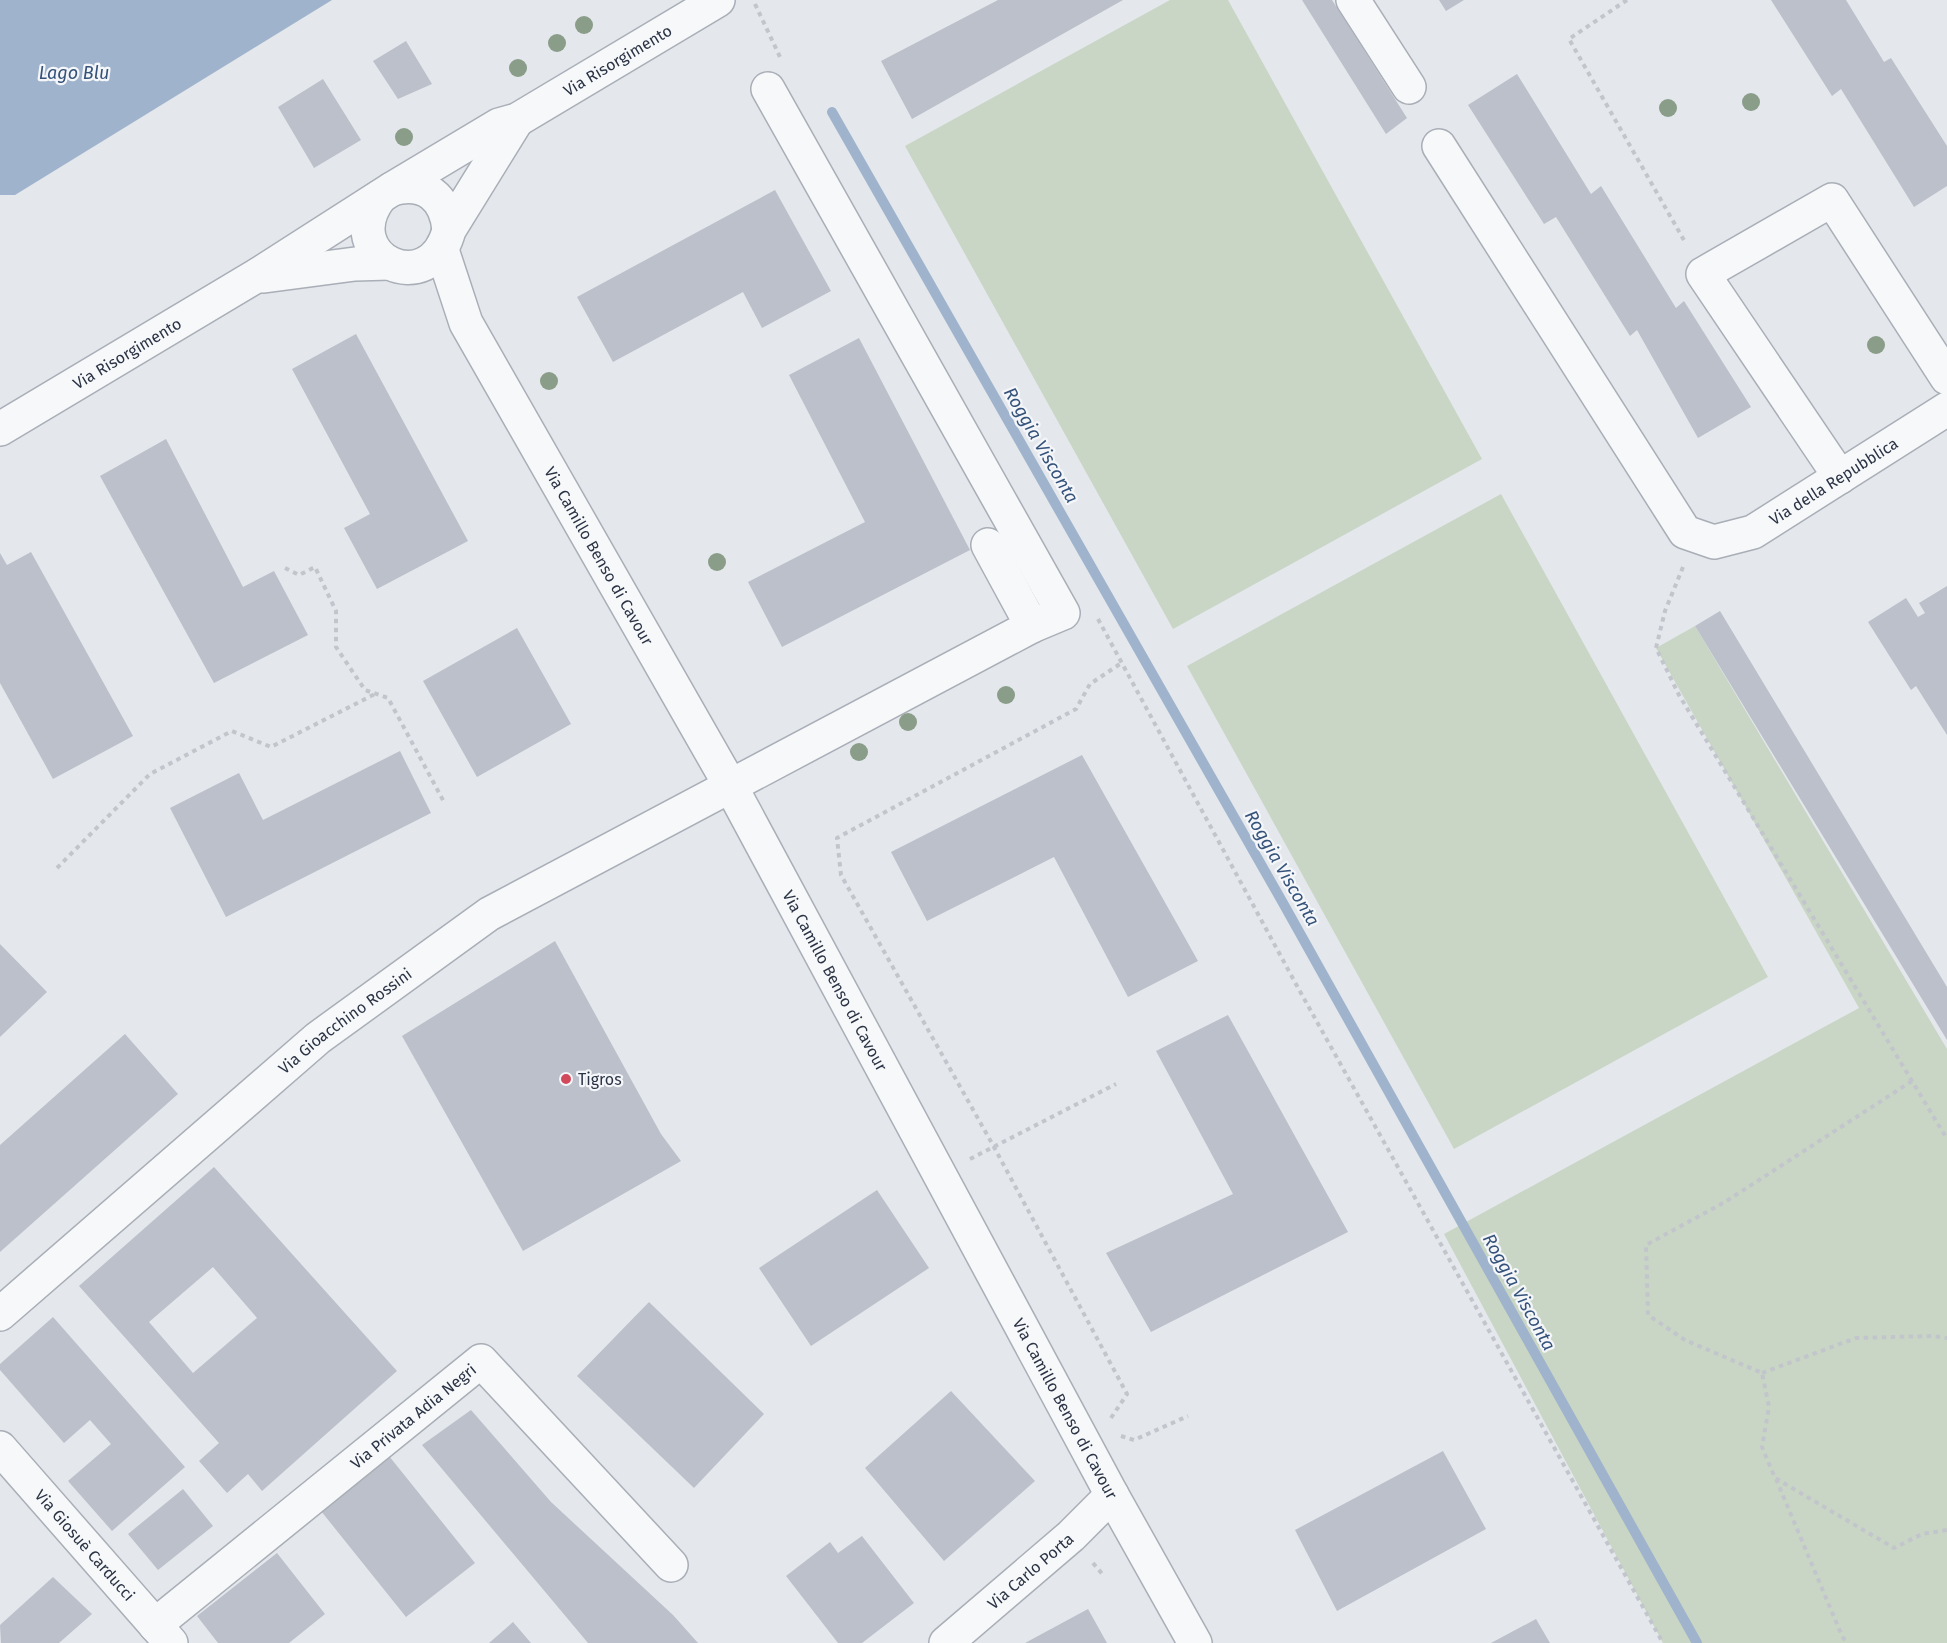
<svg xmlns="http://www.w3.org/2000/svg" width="1947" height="1643" font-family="'Fira Sans',sans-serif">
<rect width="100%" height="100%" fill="#e4e7ec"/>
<path fill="#c9d6c5" d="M1170 0H1228L1482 459 1173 629 905 146Z
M1501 494 1768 977 1454 1149 1187 666Z
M1695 626 1947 1049V1643H1663L1444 1234 1859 1008 1656 648Z"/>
<path fill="#9fb4cc" d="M0 0H332L15 195H0Z"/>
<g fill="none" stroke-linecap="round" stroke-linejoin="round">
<path stroke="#9fb4cc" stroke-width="10" d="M832 112 1283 903 1697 1643"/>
</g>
<path fill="#bbc0ca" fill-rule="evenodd" d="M998 0H1123L912 119 881 61Z
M1302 0H1332L1407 118 1386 134Z
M1439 0H1464L1446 11Z
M1771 0H1846L1884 62 1891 58 1947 146V186L1914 207 1841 89 1832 96Z
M406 41 432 84 398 99 373 61Z
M1517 74 1591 194 1601 186 1676 308 1684 301 1751 407 1698 438 1637 330 1630 336 1556 217 1544 224 1468 105Z
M323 79 361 140 314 168 278 107Z
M775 190 831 291 762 328 743 292 613 362 577 297Z
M356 334 468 541 377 589 344 528 370 514 292 369Z
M859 338 970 550 782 647 748 582 865 522 789 375Z
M166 439 243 587 274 571 308 635 214 683 100 476Z
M31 552 133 736 53 779 0 683V553L7 565Z
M1947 586V735L1916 686 1911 690 1868 622 1906 598 1918 617 1925 613 1919 603Z
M1720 611 1947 987V1040L1695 626Z
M517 628 571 724 477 777 423 681Z
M400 751 431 813 226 917 170 808 239 773 263 820Z
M1082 755 1198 961 1128 997 1054 857 927 921 891 852Z
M555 941 661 1134 681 1161 523 1251 402 1036Z
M0 944 47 992 0 1037Z
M1228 1015 1348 1232 1151 1332 1106 1253 1233 1194 1156 1051Z
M125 1034 178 1094 0 1252V1145Z
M214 1167 397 1371 262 1491 248 1474 227 1493 199 1461 219 1443 79 1286ZM213 1267 257 1318 193 1373 149 1322Z
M877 1190 929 1268 811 1346 759 1268Z
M649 1302 764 1414 694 1488 577 1376Z
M53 1317 185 1467 112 1531 68 1481 111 1444 90 1420 64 1443 0 1370V1364Z
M951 1391 1035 1481 944 1561 865 1468Z
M471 1410 551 1502 673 1615 698 1643H588L422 1445Z
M1443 1451 1486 1529 1337 1611 1295 1530Z
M389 1456 475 1563 406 1617 321 1511Z
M183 1489 213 1526 158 1570 128 1534Z
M862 1536 914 1603 862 1643H838L786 1576 830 1542 838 1553Z
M277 1553 325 1614 289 1643H218L197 1616Z
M53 1577 92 1614 59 1643H1L0 1625Z
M1088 1609 1107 1643H1025Z
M1536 1619 1550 1643H1491Z
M513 1622 531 1643H489Z"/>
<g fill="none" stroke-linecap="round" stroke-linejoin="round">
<defs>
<g id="minor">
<path d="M1353 0 1409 87"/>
<path d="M768 89 1063 613 1032 626"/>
<path id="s1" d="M1439 146 1685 532 1714 542 1753 532 1947 409"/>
<path d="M392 189C425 180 446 197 449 230"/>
<path d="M380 197C335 257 430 303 449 230L517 120"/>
<path id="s2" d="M442 250 466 323 730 785 1112 1495 1195 1643"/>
<path d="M264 276 355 264 389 263"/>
<path id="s3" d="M0 429 256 276 392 189 499 125 517 120 718 0"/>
<path d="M1840 477 1703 274 1832 200 1947 378"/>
<path id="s4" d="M0 1314 318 1038 489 914 1032 626 988 545"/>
<path id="s5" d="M0 1448 171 1643"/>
<path id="s6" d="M155 1625 481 1361 671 1565"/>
<path id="s7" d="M946 1643 1071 1536 1112 1495"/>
</g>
</defs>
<use href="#minor" stroke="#a9aeb7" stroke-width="36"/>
<path stroke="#c2c5cb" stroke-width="4" stroke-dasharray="4.5 4.5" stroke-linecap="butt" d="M1627 0 1569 39 1685 242
M755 4 780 57
M1683 567 1665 611 1656 648 1679 695 1947 1139
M285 568 299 575 315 567 336 611V647L365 690 388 698 444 802
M1098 619 1297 986 1663 1643
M57 868 150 774 232 731 271 747 375 694
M1912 1081 1725 1202 1646 1245 1648 1315 1685 1340 1762 1373 1769 1407 1762 1447 1775 1478 1894 1548 1922 1534 1947 1530
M970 1159 1116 1084
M1762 1373 1856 1338 1932 1336 1947 1338
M1111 1418 1127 1394 994 1147 841 875 837 838 1076 709 1090 684 1123 662
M1121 1436 1134 1440 1188 1416
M1776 1479 1842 1636 1847 1643
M1093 1563 1104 1576"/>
<use href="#minor" stroke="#f7f8fa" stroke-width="33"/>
</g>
<g fill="#899d89">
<circle cx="584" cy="25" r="9"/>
<circle cx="557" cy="43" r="9"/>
<circle cx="518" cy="68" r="9"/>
<circle cx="1751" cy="102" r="9"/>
<circle cx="1668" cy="108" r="9"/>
<circle cx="404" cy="137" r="9"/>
<circle cx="1876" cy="345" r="9"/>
<circle cx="549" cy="381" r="9"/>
<circle cx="717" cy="562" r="9"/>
<circle cx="1006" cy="695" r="9"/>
<circle cx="908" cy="722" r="9"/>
<circle cx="859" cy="752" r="9"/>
</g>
<circle fill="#d1495b" stroke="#f4f6f9" stroke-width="2" cx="566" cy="1079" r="6"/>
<g text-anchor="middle" stroke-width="4.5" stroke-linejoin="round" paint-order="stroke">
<g font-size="16" fill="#2b3445" stroke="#f4f6f9">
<text dy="6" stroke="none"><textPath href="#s3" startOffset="720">Via Risorgimento</textPath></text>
<text dy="6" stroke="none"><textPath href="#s3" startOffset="148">Via Risorgimento</textPath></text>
<text dy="6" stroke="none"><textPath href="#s1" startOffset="624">Via della Repubblica</textPath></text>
<text dy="6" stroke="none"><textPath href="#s2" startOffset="345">Via Camillo Benso di Cavour</textPath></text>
<text dy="6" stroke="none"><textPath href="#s2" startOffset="831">Via Camillo Benso di Cavour</textPath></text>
<text dy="6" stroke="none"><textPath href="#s4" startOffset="453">Via Gioacchino Rossini</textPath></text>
<text dy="6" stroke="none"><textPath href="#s2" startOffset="1317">Via Camillo Benso di Cavour</textPath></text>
<text dy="6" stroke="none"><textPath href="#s6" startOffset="332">Via Privata Adia Negri</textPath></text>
<text dy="6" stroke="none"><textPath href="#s5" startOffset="129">Via Giosuè Carducci</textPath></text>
<text dy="6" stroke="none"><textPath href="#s7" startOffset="111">Via Carlo Porta</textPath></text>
</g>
<g font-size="16" fill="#2b3445" stroke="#f4f6f9" text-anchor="start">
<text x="578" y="1085">Tigros</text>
</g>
<g font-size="18" font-style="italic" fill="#34527a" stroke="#f4f6f9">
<text x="74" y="79">Lago Blu</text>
<text transform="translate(1041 445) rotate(60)" y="6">Roggia Visconta</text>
<text transform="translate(1282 868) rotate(60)" y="6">Roggia Visconta</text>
<text transform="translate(1519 1292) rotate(61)" y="6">Roggia Visconta</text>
</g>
</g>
</svg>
